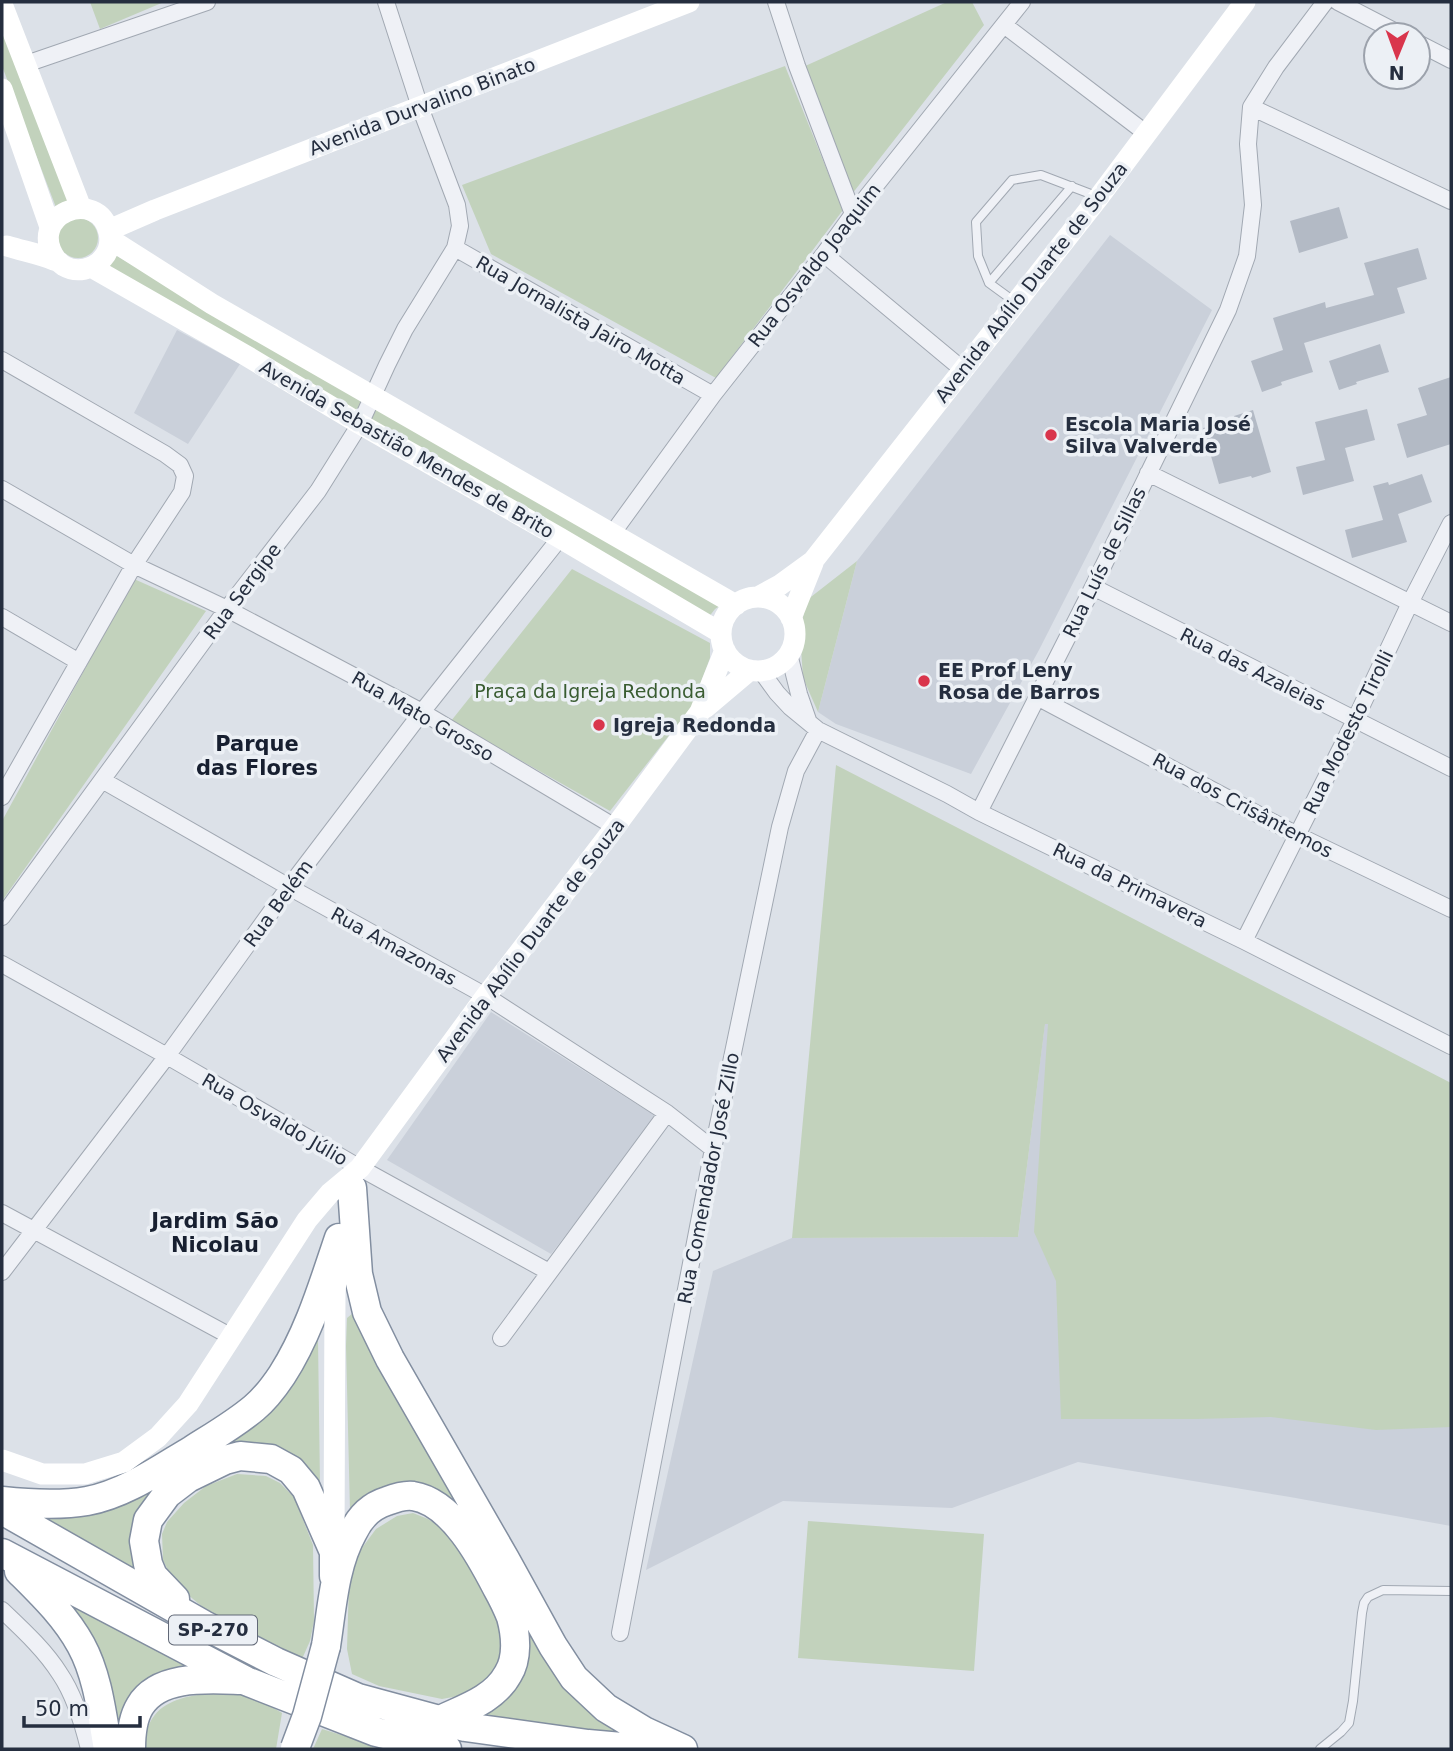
<svg xmlns="http://www.w3.org/2000/svg" width="1453" height="1751" font-family="'DejaVu Sans',sans-serif">
<rect width="100%" height="100%" fill="#dce1e8"/>
<path fill="#cad0da" d="M1110 235 1212 310 1039 650 971 774 836 724 818 712 857 561Z
M177 330 240 364 188 444 134 413Z
M491 1012 657 1117 551 1254 387 1160Z
M1045 1023 1264 1078 1451 1192V1526L1290 1497 1078 1462 952 1508 783 1501 646 1570 713 1271 792 1238 1018 1237Z"/>
<path fill="#c2d2bc" d="M90 2H164L100 29Z
M947 2H972L984 25 852 194 803 67Z
M2 24 72 205 57 210 2 66Z
M785 66 843 210 716 378 491 254 462 185Z
M58 238a20 20 0 1 1 40 0a20 20 0 1 1-40 0Z
M115 255 724 603 715 609 708 618 106 270Z
M857 561 818 712 803 678 801 648 803 617 807 600Z
M572 569 710 643V658L692 706 610 811 451 721Z
M134 579 206 611 2 901V821Z
M836 765 1451 1083V1427L1376 1430 1271 1417 1197 1419H1061L1056 1281 1034 1232 1048 1024H1045L1018 1237 792 1238Z
M353 1313 372 1352 466 1511 441 1500 350 1511 346 1346 347 1318Z
M318 1339 320 1485 302 1469 219 1451C237 1439 256 1427 271 1412 292 1392 306 1364 318 1339Z
M237 1474 266 1476 280 1483 294 1497 313 1545 314 1621 310 1641 302 1659 212 1615 174 1583 163 1560 162 1534 167 1522 184 1503 206 1486Z
M166 1483 145 1580 36 1516 115 1507 144 1496Z
M413 1513 428 1519 448 1532 505 1622 507 1659 480 1692 442 1699 379 1686 352 1674 347 1649 349 1583 353 1560 376 1529 397 1516Z
M808 1521 984 1534 974 1671 798 1658Z
M61 1596 194 1669 120 1735Z
M524 1615 625 1735 483 1719C505 1698 530 1675 529 1643 529 1634 525 1624 524 1615Z
M247 1692 282 1713 276 1749H145C144 1690 204 1694 247 1692Z
M322 1729 364 1742 376 1749H313Z"/>
<path fill="#b3bac5" d="M1339 207 1348 238 1299 253 1290 221Z
M1418 248 1427 279 1397 288 1405 313 1304 343 1313 372 1281 382 1282 385 1262 392 1251 361 1283 350 1273 318 1325 302 1326 308 1374 295 1364 263Z
M1380 344 1389 372 1356 382 1357 384 1339 390 1329 361Z
M1451 377V444L1407 458 1397 424 1427 415 1418 388Z
M1367 409 1375 440 1345 448 1354 481 1303 495 1296 467 1325 460 1315 422Z
M1253 410 1271 472 1252 478 1251 476 1219 484 1203 428 1234 420V416Z
M1422 474 1432 502 1398 514 1407 542 1352 558 1345 530 1383 520 1373 486 1388 482 1389 485Z"/>
<g fill="none" stroke-linecap="round" stroke-linejoin="round">
<defs>
<path id="service" d="M989 283 1072 186
M1015 302 989 283 978 256 976 222 1012 180 1041 175 1096 196
M1320 1749 1341 1732 1349 1723 1353 1701 1362 1613 1364 1603 1368 1597 1383 1590 1451 1591"/>
<path id="minor" d="M386 2 420 107 457 205 460 226 455 248 713 395
M776 2 797 66 853 214
M1338 2 1402 35
M1004 25 1147 134
M1418 43 1451 60
M26 64 207 2
M1251 107 1451 201
M824 254 962 369
M2 360 165 454 180 465 185 476 182 492 134 565 2 797
M1148 473 1451 623
M2 489 134 565 227 609 422 712 615 827
M612 534 713 395 824 254 853 214 1022 2
M1093 587 1451 768
M2 617 79 662
M789 654 799 694 808 720
M761 671 777 693 790 707 818 730 947 794 979 812 1244 941 1451 1046
M1037 697 1297 835 1451 909
M102 780 289 887 486 996 667 1113 713 1149
M979 812 1093 587 1228 310 1247 256 1253 205 1248 144 1251 107 1276 67 1325 2
M2 917 227 609 318 491 360 424 387 365 405 329 455 248
M1244 941 1355 720 1410 603 1451 523
M2 964 167 1056 360 1168 549 1272
M2 1213 230 1336
M2 1272 167 1056 289 887 422 712 560 538
M501 1338 667 1113
M2 1610C22 1629 45 1650 60 1674 75 1696 83 1724 89 1749
M620 1633 713 1149 780 827 796 771 818 730"/>
<path id="motorway" d="M352 1188 358 1274 367 1312 390 1359 505 1559 553 1646 574 1678 606 1708 644 1731 683 1749
M2 1501C30 1504 59 1506 87 1501 125 1494 160 1469 192 1450 214 1436 235 1424 254 1408 265 1399 274 1387 282 1375 309 1333 323 1285 339 1238
M2 1510 204 1625 276 1662 358 1698 465 1727 588 1744 644 1749
M2 1553 246 1681 376 1732 447 1749
M19 1571C42 1594 65 1616 81 1645 98 1676 102 1715 108 1749
M175 1599 153 1576 148 1564 144 1541 148 1520 167 1494 188 1478 225 1460 240 1456 271 1459 291 1470 306 1488 334 1552V1576
M326 1646C332 1608 334 1566 353 1532 360 1517 371 1506 387 1501 395 1498 405 1495 413 1496 452 1502 481 1557 497 1588 502 1597 507 1607 511 1617 516 1635 518 1658 508 1674 494 1700 463 1709 438 1721
M131 1749C131 1735 132 1719 140 1706 159 1674 210 1679 242 1680"/>
</defs>
<use href="#service" stroke="#a1a8b2" stroke-width="10"/>
<use href="#minor" stroke="#a1a8b2" stroke-width="18"/>
<use href="#motorway" stroke="#828ea0" stroke-width="31"/>
<use href="#service" stroke="#eff1f6" stroke-width="8"/>
<use href="#minor" stroke="#eff1f6" stroke-width="16"/>
<path stroke="#fff" stroke-width="21" d="M2 4 81 208
M2 89 50 227
M109 230 155 210 689 2
M110 239 212 304 736 605
M7 246C23 251 40 254 54 260 63 263 56 261 64 266 76 273 94 270 103 258 109 251 111 242 109 233 99 185 23 215 57 261
M91 267 245 355 360 424 560 538 721 633
M758 597 780 585 813 561 1099 197 1245 2
M721 634a37 37 0 1 1 74 0a37 37 0 1 1-74 0Z
M791 618 813 563
M705 708 750 670
M2 1460 42 1474H85L124 1462 158 1437 188 1404 307 1220 330 1193 360 1168 486 996 615 827 700 712 725 650
M334 1543 335 1294 337 1264"/>
<use href="#motorway" stroke="#fff" stroke-width="28"/>
<defs>
<path id="motorway-bridge" d="M295 1748 307 1716 326 1646"/>
</defs>
<use href="#motorway-bridge" stroke="#828ea0" stroke-width="31" stroke-linecap="butt"/>
<use href="#motorway-bridge" stroke="#fff" stroke-width="28"/>
</g>
<g fill="#d9354c" stroke="#ecf0f5" stroke-width="2.5">
<circle cx="1051" cy="435" r="7"/>
<circle cx="924" cy="681" r="7"/>
<circle cx="599" cy="725" r="7"/>
</g>
<g text-anchor="middle" stroke-width="7" stroke-linejoin="round" paint-order="stroke">
<rect fill="#ecf0f5" stroke="#616876" stroke-width="2" x="169" y="1615.5" width="88" height="29" rx="5"/>
<g font-size="18" font-weight="bold" fill="#252e3f">
<text x="213" y="1636">SP-270</text>
</g>
<g font-size="19" fill="#252e3f" stroke="#ecf0f5">
<text transform="translate(422 106) rotate(-21)" y="7">Avenida Durvalino Binato</text>
<text transform="translate(814 265) rotate(-52)" y="7">Rua Osvaldo Joaquim</text>
<text transform="translate(1031 282) rotate(-52)" y="7">Avenida Abílio Duarte de Souza</text>
<text transform="translate(581 320) rotate(30)" y="7">Rua Jornalista Jairo Motta</text>
<text transform="translate(407 449) rotate(30)" y="7">Avenida Sebastião Mendes de Brito</text>
<text transform="translate(1104 562) rotate(-64)" y="7">Rua Luís de Sillas</text>
<text transform="translate(242 591) rotate(-53)" y="7">Rua Sergipe</text>
<text transform="translate(1253 669) rotate(27)" y="7">Rua das Azaleias</text>
<text transform="translate(423 716) rotate(30)" y="7">Rua Mato Grosso</text>
<text transform="translate(1348 732) rotate(-64)" y="7">Rua Modesto Tirolli</text>
<text transform="translate(1243 805) rotate(28)" y="7">Rua dos Crisântemos</text>
<text transform="translate(1130 885) rotate(26)" y="7">Rua da Primavera</text>
<text transform="translate(278 903) rotate(-54)" y="7">Rua Belém</text>
<text transform="translate(530 940) rotate(-53)" y="7">Avenida Abílio Duarte de Souza</text>
<text transform="translate(394 946) rotate(29)" y="7">Rua Amazonas</text>
<text transform="translate(275 1119) rotate(30)" y="7">Rua Osvaldo Júlio</text>
<text transform="translate(708 1178) rotate(-79)" y="7">Rua Comendador José Zillo</text>
</g>
<g font-size="19" font-weight="bold" fill="#252e3f" stroke="#ecf0f5" text-anchor="start">
<text x="1065" y="431">Escola Maria José<tspan x="1065" dy="22">Silva Valverde</tspan></text>
<text x="938" y="677">EE Prof Leny<tspan x="938" dy="22">Rosa de Barros</tspan></text>
<text x="613" y="732">Igreja Redonda</text>
</g>
<g font-size="19" fill="#395c31" stroke="#ecf0f5">
<text x="590" y="698">Praça da Igreja Redonda</text>
</g>
<g font-size="21" font-weight="bold" fill="#171f30" stroke="#ecf0f5">
<text x="257" y="751">Parque<tspan x="257" dy="24">das Flores</tspan></text>
<text x="215" y="1228">Jardim São<tspan x="215" dy="24">Nicolau</tspan></text>
</g>
</g>
<rect width="1453" height="1751" fill="none" stroke="#252e3f" stroke-width="7"/>
<g transform="translate(1397 56) rotate(181)"><circle r="33" fill="#ecf0f5" stroke="#9ca2ac" stroke-width="2"/>
<path d="M0-5L12 26L0 18L-12 26Z" fill="#d9354c"/>
<text y="-10" font-size="19" font-weight="bold" text-anchor="middle" fill="#252e3f">N</text>
</g>
<path d="M24 1716v10h116v-10" fill="none" stroke="#252e3f" stroke-width="3.5"/>
<text x="35" y="1716" font-size="21" fill="#252e3f" stroke="#ecf0f5" stroke-width="5" paint-order="stroke">50 m</text>
</svg>
